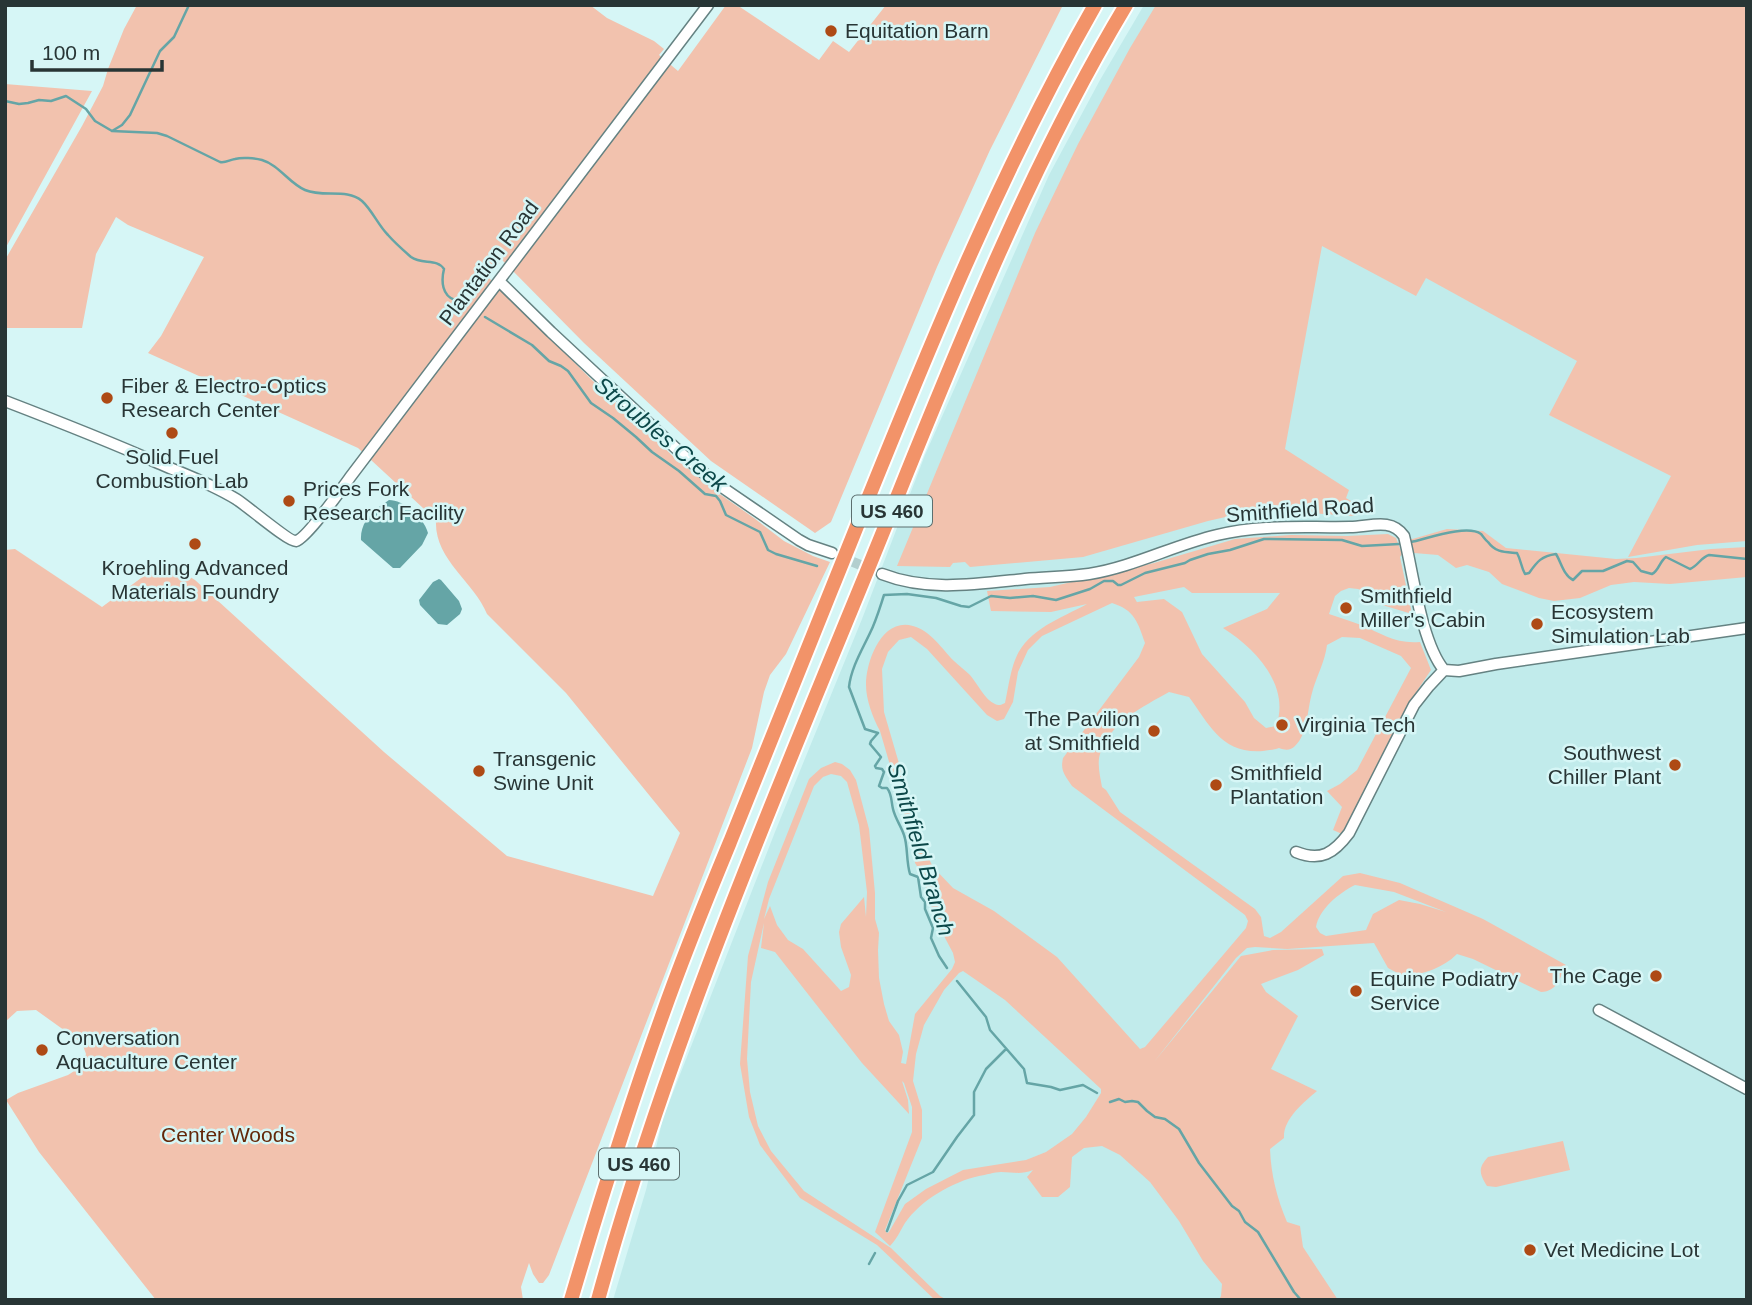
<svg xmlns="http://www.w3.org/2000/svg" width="1752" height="1305" font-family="Helvetica,sans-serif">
<rect width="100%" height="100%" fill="#d6f6f6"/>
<path fill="#c1ebeb" d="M1144 5H1747V1300H613L646 1190 663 1118 775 832 862 619 925 455 1049 175 1100 80Z"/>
<path fill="#f2c2ae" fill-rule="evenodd" d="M137 5H590L607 18 654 41 664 49 659 55 678 71 726 5H737L819 60 833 41 849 52 886 5H1063L990 150 937 267 831 522 815 533 711 461 584 343 502 260 488 277 597 385 675 458 714 490 754 518 784 541 813 556 830 562 786 654 770 675 764 692 752 748 549 1275 543 1283H539L533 1274 529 1263 521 1287 523 1300H156L39 1152 6 1100 18 1093 68 1075 82 1066 86 1054 82 1043 36 1010 17 1011 5 1022V550L15 549 102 607 164 561 195 580 384 752 507 856 653 896 680 833 566 693 487 614C474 581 434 560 436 520L358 448 148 353 161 336 204 257 128 225 116 217 96 254 82 328H5V260L82 126 103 86 108 69 124 29Z
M1156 5H1747V541L1697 545 1628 557 1671 476 1549 415 1577 361 1426 278 1416 296 1322 246 1285 449 1349 490 1346 498 1356 504 1354 516 1279 511 1243 513 1208 521 1083 557 970 567 965 562 953 563 950 567 897 566 1035 233 1078 144 1130 48Z
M5 84 92 91 5 249Z
M1447 529 1483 531 1506 548 1616 559 1636 558 1711 549 1747 547V577L1670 584 1634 582 1611 585 1580 598 1554 601 1539 598 1502 584 1489 572 1467 565 1456 568 1438 555 1414 553 1409 540Z
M1388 534 1396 538 1402 554 1400 557 1412 614 1379 604 1369 593 1358 589 1349 588 1341 591 1335 596 1329 614C1340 618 1351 621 1361 625 1383 634 1395 644 1420 642L1431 670 1405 709 1376 772 1342 834 1333 830 1342 807 1327 791 1340 784 1357 770 1411 668 1401 656 1360 638 1342 637 1327 645C1325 662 1316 677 1312 693 1307 710 1308 734 1295 746 1290 751 1285 750 1279 748 1274 750 1269 750 1263 751 1221 754 1210 725 1189 697L1169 692C1144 706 1108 724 1100 754 1097 764 1100 776 1102 787L1106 790 1120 812 1255 909 1261 917 1264 936 1270 938 1281 932 1343 876 1360 873 1400 883 1483 919 1566 965C1559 979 1558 991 1541 992L1473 959 1457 954C1442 969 1424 973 1405 977L1388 968 1374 943 1287 949 1255 947 1247 948 1236 958 1154 1062 1241 956 1273 950 1322 949 1324 955 1298 970 1261 984 1266 992 1298 1016 1271 1069 1317 1091C1303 1103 1283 1119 1284 1138L1270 1149C1271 1175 1277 1198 1287 1222L1300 1226 1303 1247 1338 1300H1219L1221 1296 1222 1284 1203 1261 1179 1221 1150 1182 1120 1155 1102 1146 1084 1148 1072 1157 1070 1187 1058 1197H1042L1027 1177 1033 1170C1020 1175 1014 1172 1001 1172 994 1172 986 1175 979 1176 952 1182 921 1200 905 1223 900 1231 897 1239 890 1246L875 1232 912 1132V1107L904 1083 902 1081 908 1100 909 1114 862 1063 775 952 761 948 764 923 751 982 747 1059 750 1092 758 1126 771 1151 804 1191 891 1248 940 1296 947 1300H935L877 1245 800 1198 760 1145 749 1117 740 1064 748 956 768 882 809 779 821 768 835 762 842 764 850 770 856 780 869 829 875 893V919L879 933 878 950 879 978 884 1004 889 1021 899 1035 903 1052 901 1063 906 1064 915 1014 952 969 955 962 953 953 935 919 922 874 915 863 914 847 880 731C873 718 866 700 866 685 866 661 882 617 913 626 930 630 942 649 954 661 959 666 965 670 970 675 978 684 984 699 995 704 999 706 1001 705 1005 703 1008 689 1010 673 1015 660 1027 629 1060 619 1087 604L1051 612 991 611 987 591 1050 587 1154 563 1235 539 1291 535 1347 536ZM1184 587 1192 593H1280L1267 609 1223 628C1255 648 1291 686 1276 726L1266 728 1254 718 1245 702 1202 654 1182 612 1164 599 1137 602 1138 604 1134 597ZM1112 603C1135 610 1138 623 1145 643L1139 657 1063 758C1060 771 1065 775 1072 786L1245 915 1248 921 1246 928 1145 1047 1140 1049 1057 957 994 911 953 888 933 867 924 849 884 712 882 669 888 652 899 640 911 637 927 649 987 715 997 721 1004 719 1013 702 1018 672 1028 650 1042 636ZM831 774 841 776 847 782 859 825 867 892 866 917 864 897 841 924 839 932 841 947 851 975 849 987 841 991 803 949 788 940 777 925 770 906 764 919 769 899 814 786 823 777ZM1355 885 1394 892 1446 912 1420 904 1399 900 1373 914 1366 930 1326 936 1320 933 1316 927C1319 909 1339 893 1355 885ZM963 971 1005 1000 1101 1089V1093L1086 1117 1072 1134 1046 1152 1026 1160 963 1170 926 1189 905 1204 889 1232 887 1233 885 1230 922 1138V1110L913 1081 916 1054 924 1025 944 990 959 973Z
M1563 1141 1570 1170 1496 1187 1487 1186C1479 1173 1478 1168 1488 1157Z"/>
<path fill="#65a5a6" d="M389 500C404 500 424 518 428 533L422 545 400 568H393L361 540C360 521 374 510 389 500Z
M439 579 441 580 459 601 462 609 460 614 447 625 438 624 420 605 419 600 433 582Z"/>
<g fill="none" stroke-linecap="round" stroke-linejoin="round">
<path stroke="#65a5a6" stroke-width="2.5" d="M5 101 19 104 28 103 39 100 51 101 66 96 86 109 95 121 112 131 157 133 167 136 220 162C226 163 229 160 235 159 242 157 254 158 262 160 279 165 289 183 305 190 324 198 346 188 362 201 372 210 378 225 388 235 395 243 403 250 411 257 422 265 437 258 444 269 441 281 442 296 455 300 459 301 464 302 468 303
M112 131 122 125 130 115 160 51 174 37 189 5
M485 317 532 345 549 361 561 366 568 371 591 403 613 418 636 437 652 452 679 471 705 494 716 496 720 501 726 515 760 532 768 550 776 554 817 566
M1411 542C1426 539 1467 524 1481 534 1482 535 1486 541 1488 542 1496 553 1505 552 1517 553 1521 560 1521 567 1525 574L1529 573C1537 562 1541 556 1556 554 1561 562 1564 576 1573 580L1582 571H1603L1627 561 1633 562 1641 571 1652 574C1659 571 1659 562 1666 557L1690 569C1698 566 1701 557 1709 555L1747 559
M947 968 939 956 931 938 933 928 925 909V902L921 897 918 877 910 874C906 861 908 846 904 835 901 826 895 818 893 809 891 801 892 794 887 788H882L879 786 884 772 882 769 876 768 875 766 881 757 870 744 871 741 878 733 865 729 849 687C851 668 862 650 870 633 876 621 880 607 884 595L907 594 936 598 961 606 969 607 991 596 1010 598 1033 596 1056 600 1090 589 1104 581H1113L1118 585H1121L1145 573 1185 563 1190 560 1208 554 1230 550 1264 539 1342 540 1362 546 1399 544
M957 981 986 1017 990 1030 1024 1069 1027 1083 1051 1087 1060 1090 1083 1085 1097 1093
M1110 1102 1119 1099 1125 1102 1132 1101 1138 1102 1147 1111 1155 1117 1165 1119 1179 1129 1199 1163 1232 1206 1239 1211 1245 1222 1258 1232 1294 1292 1301 1300
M887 1231 898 1201 907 1185 933 1172 957 1137 974 1115V1092L986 1069 1006 1049
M869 1264 875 1253"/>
<path stroke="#b3cfcf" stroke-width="10" stroke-dasharray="10 5" stroke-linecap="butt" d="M839 556 882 574"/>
<defs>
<path id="minor" d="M499 281 551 332 682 454 713 481 799 540 808 545 832 553
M5 401C57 421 108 441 158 463 184 474 212 484 236 499 246 505 289 542 296 541 306 539 343 487 351 476L708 5
M882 574C928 592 977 584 1025 579 1046 577 1068 577 1089 574 1133 567 1174 545 1217 535 1261 524 1305 528 1350 527 1369 527 1391 517 1404 536 1413 572 1421 642 1444 670L1459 671 1496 664 1747 628
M1296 852C1321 862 1334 853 1349 833L1414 705 1429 686 1444 670
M1599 1010 1747 1089"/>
<path id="highway" d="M571 1300C599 1205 628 1111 661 1019 682 959 706 900 730 842 764 757 798 672 832 588 912 390 989 191 1095 5
M598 1300C666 1053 766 817 863 581 943 386 1017 187 1126 5"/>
</defs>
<use href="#minor" stroke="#658282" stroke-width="13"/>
<use href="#highway" stroke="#fff" stroke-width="18"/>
<use href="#minor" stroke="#fff" stroke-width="10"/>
<use href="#highway" stroke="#f29369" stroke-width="14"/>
</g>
<g fill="#ae4a15" stroke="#d6f6f6" stroke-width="2.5">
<circle cx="831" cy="31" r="7"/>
<circle cx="107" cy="398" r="7"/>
<circle cx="172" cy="433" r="7"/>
<circle cx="289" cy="501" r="7"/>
<circle cx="195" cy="544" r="7"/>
<circle cx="1346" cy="608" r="7"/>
<circle cx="1537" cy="624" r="7"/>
<circle cx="1282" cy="725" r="7"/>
<circle cx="1154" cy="731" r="7"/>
<circle cx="1675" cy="765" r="7"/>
<circle cx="479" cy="771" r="7"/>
<circle cx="1216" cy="785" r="7"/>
<circle cx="1656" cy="976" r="7"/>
<circle cx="1356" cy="991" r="7"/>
<circle cx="42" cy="1050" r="7"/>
<circle cx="1530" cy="1250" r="7"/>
</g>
<g text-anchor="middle" stroke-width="5" stroke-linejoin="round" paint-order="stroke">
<g fill="#d6f6f6" stroke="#5c6f6f" stroke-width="2">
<rect x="852" y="495.5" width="80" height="31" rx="5"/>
<rect x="599" y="1148.5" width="80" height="31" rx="5"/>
</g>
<g font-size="19" font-weight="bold" fill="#283535">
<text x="892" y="518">US 460</text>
<text x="639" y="1171">US 460</text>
</g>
<g font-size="21" fill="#283535" stroke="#d6f6f6" text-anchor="start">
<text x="845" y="38">Equitation Barn</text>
<text x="121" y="393">Fiber &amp; Electro-Optics<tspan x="121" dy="24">Research Center</tspan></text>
<text x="172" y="464" text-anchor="middle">Solid Fuel<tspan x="172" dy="24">Combustion Lab</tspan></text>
<text x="303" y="496">Prices Fork<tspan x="303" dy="24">Research Facility</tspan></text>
<text x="195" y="575" text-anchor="middle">Kroehling Advanced<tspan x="195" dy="24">Materials Foundry</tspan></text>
<text x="1360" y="603">Smithfield<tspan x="1360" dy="24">Miller's Cabin</tspan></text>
<text x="1551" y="619">Ecosystem<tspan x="1551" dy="24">Simulation Lab</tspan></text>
<text x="1140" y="726" text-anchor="end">The Pavilion<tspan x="1140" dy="24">at Smithfield</tspan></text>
<text x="1296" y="732">Virginia Tech</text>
<text x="1661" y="760" text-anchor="end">Southwest<tspan x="1661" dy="24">Chiller Plant</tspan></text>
<text x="493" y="766">Transgenic<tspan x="493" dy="24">Swine Unit</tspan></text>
<text x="1230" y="780">Smithfield<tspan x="1230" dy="24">Plantation</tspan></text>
<text x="1642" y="983" text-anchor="end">The Cage</text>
<text x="1370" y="986">Equine Podiatry<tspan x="1370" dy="24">Service</tspan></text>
<text x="56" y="1045">Conversation<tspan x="56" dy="24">Aquaculture Center</tspan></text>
<text x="1544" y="1257">Vet Medicine Lot</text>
</g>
<g font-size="21" fill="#283535" stroke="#d6f6f6">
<text transform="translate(489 263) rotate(-53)" y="7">Plantation Road</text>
<text transform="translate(1300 510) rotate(-4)" y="7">Smithfield Road</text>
</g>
<g font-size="21" fill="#632708" stroke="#d6f6f6">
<text x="228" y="1142">Center Woods</text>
</g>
<g font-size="23" font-style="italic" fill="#0c4849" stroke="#d6f6f6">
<text transform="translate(661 434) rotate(40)" y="8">Stroubles Creek</text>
<text transform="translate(921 849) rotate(73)" y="8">Smithfield Branch</text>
</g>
</g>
<rect width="1752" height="1305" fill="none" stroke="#283535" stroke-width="14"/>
<path d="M32 60v10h130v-10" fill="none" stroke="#283535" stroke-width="3.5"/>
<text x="42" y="60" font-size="21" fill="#283535" stroke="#d6f6f6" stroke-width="5" paint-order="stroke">100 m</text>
</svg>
